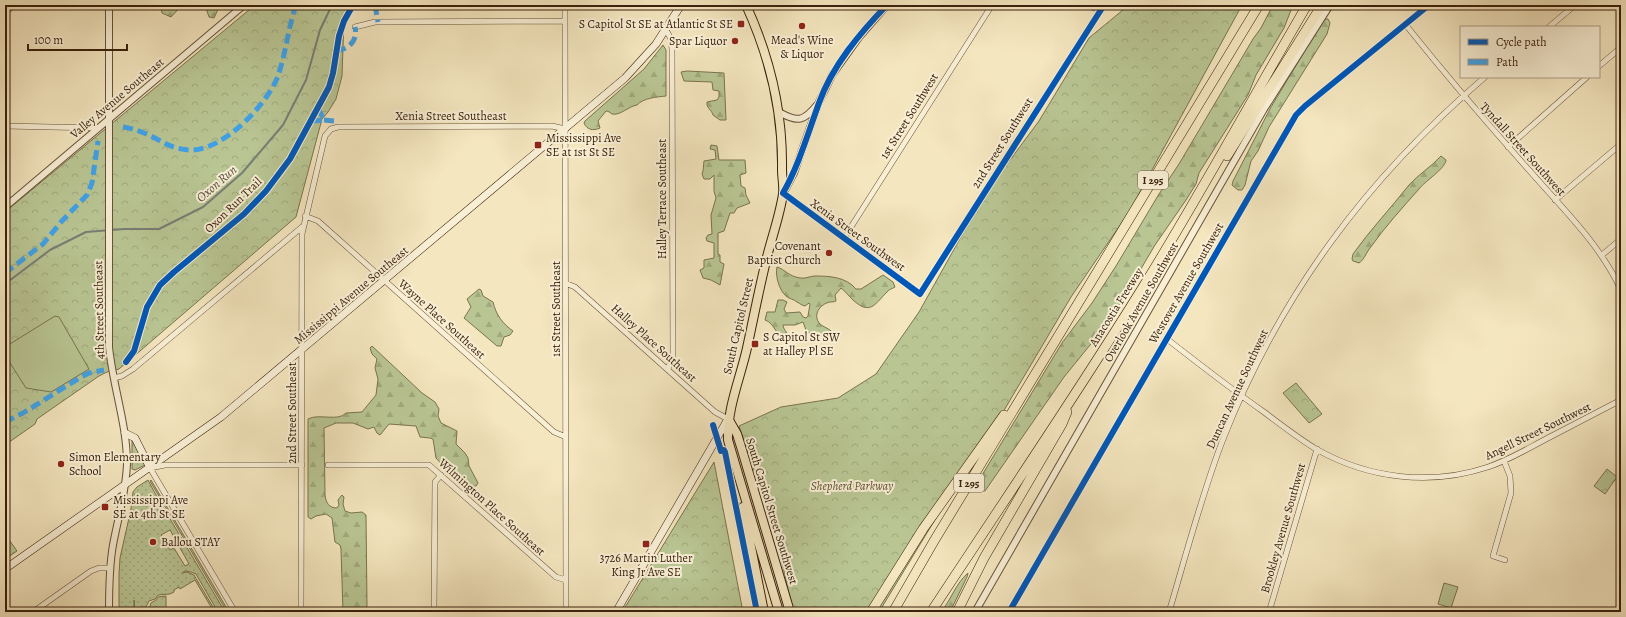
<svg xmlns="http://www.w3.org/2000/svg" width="1626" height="617" font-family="Alegreya,serif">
<defs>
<pattern id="grass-dots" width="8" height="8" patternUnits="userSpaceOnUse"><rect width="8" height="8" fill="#b9c694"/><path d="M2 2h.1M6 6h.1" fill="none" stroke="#a0aa7e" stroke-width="1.8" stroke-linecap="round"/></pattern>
<pattern id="forest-firs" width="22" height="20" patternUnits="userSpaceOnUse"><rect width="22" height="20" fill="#b9c694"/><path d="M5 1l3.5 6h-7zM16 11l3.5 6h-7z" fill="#a0aa7e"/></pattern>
<pattern id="park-crowns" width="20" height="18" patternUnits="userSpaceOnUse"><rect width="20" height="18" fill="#b9c694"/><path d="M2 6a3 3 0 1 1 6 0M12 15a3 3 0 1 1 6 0" fill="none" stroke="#a0aa7e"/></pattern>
</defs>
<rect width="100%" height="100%" fill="#f4e6bf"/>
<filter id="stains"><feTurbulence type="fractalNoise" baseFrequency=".005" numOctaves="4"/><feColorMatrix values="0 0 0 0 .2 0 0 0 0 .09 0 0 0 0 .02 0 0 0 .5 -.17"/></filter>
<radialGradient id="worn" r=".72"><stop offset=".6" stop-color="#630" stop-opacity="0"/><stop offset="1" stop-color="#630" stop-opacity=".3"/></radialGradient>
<path fill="url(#grass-dots)" stroke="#7a7350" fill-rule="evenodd" d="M148 480 156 495 225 612H218L196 574 191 572 185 571 182 573 187 572 194 575 216 612H214L195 580 180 589 179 587 174 590V592L170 594 158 595 155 599 149 601 146 607 136 608V612H135L134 600V612H119V574L120 558 131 509 133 492 137 487ZM170 530 189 564 185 566 174 548 170 550 161 535Z
M151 480 229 612H227L150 481Z"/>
<path fill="url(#forest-firs)" stroke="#7a7350" d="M160 5H182L171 17 162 13Z
M205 5H220L214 18 209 17Z
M1273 5H1293L1284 28 1256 75 1248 95 1199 173 1196 184 1186 200 1155 245 1112 318 1064 377 985 491 973 490 1062 343 1092 303 1116 266 1159 194 1179 164 1253 39 1261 28Z
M1324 19H1328L1330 23 1327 34 1269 127 1258 151 1251 161 1245 185 1242 190H1238L1232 185 1233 181 1271 107Z
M663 45 666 50V96C657 97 643 98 637 105 629 106 620 116 612 114 610 113 609 111 606 111L598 121 600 128C593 131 587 130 584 123L585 121 644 69Z
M687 71 724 73 726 120H720L713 115C712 110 706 108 707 102L717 100 719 97V91L713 90 712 82 684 81 681 72Z
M711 145 717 146 719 160H745L746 173 740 175 741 186 745 188 746 195 750 203 737 208 734 213H730L724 231 718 233V254L720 255V262L724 264 720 285 711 280 703 278 700 270 704 268V260L714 258V243L707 241 706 238 708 235 712 234 711 215 716 198 714 191V175L710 179H704L702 174 703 171 704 161 716 159 715 150 710 149Z
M1441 156 1446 160C1445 169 1425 181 1419 189 1402 208 1385 227 1370 248 1366 253 1364 260 1359 263L1353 261 1352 259 1353 254C1370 230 1391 208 1409 185 1419 174 1431 167 1441 156Z
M777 267C786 270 788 276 800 278 806 279 810 276 815 276 830 276 846 277 856 289H861L883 275 893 282 895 287C892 289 889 289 887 292 874 305 870 316 852 299 848 295 845 291 841 288L835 295 836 301C834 302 832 302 830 302 820 304 812 315 820 324 826 329 834 329 835 339 826 339 819 332 809 333L806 330 803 322 795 325H783C783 330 790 334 789 340L787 341C776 337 775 323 765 320L767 312H775L778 300H783L787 302 784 309 786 313 800 312 803 317 806 318 808 316 810 304 809 303 805 306C801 305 801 304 797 302 794 299 789 299 786 296 779 290 775 275 777 267Z
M479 289 481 290 483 296 493 302C496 315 503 324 513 331L510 335 504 337 501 346H497L464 318 471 307 467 299Z
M372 346 422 393 435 402 439 409 438 416 441 423 457 431 456 444 465 453 468 458 469 466 478 483 476 486 467 487 455 479 436 458 433 439 430 438 420 437 416 426 389 424 380 435 377 433 374 427 368 429 353 423H336L324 428 325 495C326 503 329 508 337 508L339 505 338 500 342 495 344 497 343 504 345 511 351 513 362 512 366 515 367 606 365 612H343L341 549 340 545 335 542 332 518 326 514 316 516 311 519 308 517V419C319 413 338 422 346 413L362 412 376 395 378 379 375 368 377 359 372 354 370 348Z
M968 573 967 577 950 612H941C951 600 956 583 968 573Z"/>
<path fill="url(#park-crowns)" stroke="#7a7350" d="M255 5H354L344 19 342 76 336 99 328 112 322 119 296 217 119 369 107 372 99 376 37 419 35 424 5 445V212Z
M1129 5H1242L1129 212 1071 297 964 478 950 495 879 612H793L775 531 739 426 781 407 838 398 876 374 919 312 962 235 1004 168 1039 121 1089 38Z
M1296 383 1322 414 1309 423 1283 393Z
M132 440 145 465 135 470 132 469Z
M714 462 743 612H629L624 609Z
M1607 469 1617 477 1605 494 1594 486Z
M5 534 17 551 5 559Z
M166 596V609H149L151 603 156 600 158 597Z"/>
<path fill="#b9c694" stroke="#7a7350" d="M55 316 59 317 89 369 51 392 26 388 5 355V347Z
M1444 583 1458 587 1451 608 1438 604Z"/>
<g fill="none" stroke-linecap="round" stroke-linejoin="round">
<path stroke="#787e76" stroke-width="2" d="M5 284 50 250 86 232 124 229H159L203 207 242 173 283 125 306 80 320 30 332 5"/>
<defs>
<path id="minor" d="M565 5 566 612
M1085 5 1100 10
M5 13 14 5
M1405 24C1445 74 1486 122 1529 170 1562 208 1600 244 1621 290
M355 27 375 22 565 21
M1549 27 1575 5
M666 30 671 39 672 49 673 356 668 369
M1599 66 1618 50 1621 49
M5 126 98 128
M1508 147 1587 77
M783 193 920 294 1104 5
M1555 200 1621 144
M305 216 318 221 554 432 566 437
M844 238 992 5
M1602 255 1621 239
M565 283 575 287 715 412 728 419
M1167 339C1199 364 1231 389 1264 412 1281 425 1298 438 1316 449 1369 479 1431 486 1488 467 1509 460 1527 449 1546 439 1571 426 1596 413 1621 400
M114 378 122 376 133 369 302 227
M1618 402 1621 408
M1504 461 1510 476 1511 493 1493 556 1505 560
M328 465H429L556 577 566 580
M33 612 91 571 99 568H110
M235 612 150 468 165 465H302
M301 612 302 234 325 136 331 129 338 127 552 126 565 129
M434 612 435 482 441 475
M1009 612 1296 115 1305 106 1429 5
M1169 612C1186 555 1201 497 1222 442 1279 296 1366 179 1485 77
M1269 612 1317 449"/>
<path id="tertiary" d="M779 112C798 123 804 121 817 105
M784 192 794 173 819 102 832 75 860 36 887 5
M5 207 244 5
M109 612C109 590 109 567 113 545 118 518 126 492 127 464 127 424 113 387 109 347V5
M975 612 1264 109 1330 5"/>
<path id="secondary" d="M125 433 135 438 150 468
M5 569 221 417 625 78 656 44 681 5
M616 612 728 419"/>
<path id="primary" d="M746 5C770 57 783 112 782 170 782 178 784 186 783 194 780 214 773 234 768 253 760 284 754 316 747 348 740 379 727 408 728 440L779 612
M729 420 737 434 742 450 790 612
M743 507 764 612"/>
<path id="motorway" d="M1227 156 1322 5
M871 612 923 529 1004 415
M893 612 934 541 1259 5
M931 612C1002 504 1075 397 1143 287 1200 195 1252 99 1307 5
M957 612 984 558 1062 424 1067 412"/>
</defs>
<use href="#minor" stroke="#685239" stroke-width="6"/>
<use href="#tertiary" stroke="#685239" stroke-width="8"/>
<use href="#secondary" stroke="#3a200c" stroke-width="8"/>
<use href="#primary" stroke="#3a200c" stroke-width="10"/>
<use href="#motorway" stroke="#3a200c" stroke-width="10"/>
<use href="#minor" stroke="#f8efd5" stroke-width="5"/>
<use href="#tertiary" stroke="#f8efd5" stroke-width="6"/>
<use href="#secondary" stroke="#f8efd5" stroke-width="7"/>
<use href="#primary" stroke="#f4e6bf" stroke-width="8"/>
<use href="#motorway" stroke="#f4e6bf" stroke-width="9"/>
<path stroke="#3fa2e9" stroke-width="5" stroke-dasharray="10 5" stroke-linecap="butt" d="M375 5 378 22
M336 51C349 49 358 41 355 27
M324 120 335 121 336 125
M312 121 324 120 318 108
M123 127C130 128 137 130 144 133 162 140 167 148 189 150 222 152 267 105 278 76 286 53 288 28 296 5
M5 273 43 244 61 222 87 195 92 183 98 141
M5 422 23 413 81 377 89 373 104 370"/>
<defs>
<path id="cycleway" d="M887 5C860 33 832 66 819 103 808 133 799 165 783 193L920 294 1104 5
M126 362 134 351 147 307 160 285 174 272 244 214 266 191 290 159 329 87 333 73 339 36 344 21 353 5
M713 425 721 451 724 450 725 452 757 612
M1009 612 1296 115 1305 106 1429 5"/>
</defs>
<use href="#cycleway" stroke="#f8efd5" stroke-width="8"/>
<use href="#cycleway" stroke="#0057b8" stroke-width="6"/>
</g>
<g fill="#8f2418" stroke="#f8efd5" stroke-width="1.5">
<rect x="737" y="20" width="8" height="8" rx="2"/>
<circle cx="802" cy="26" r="4"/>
<circle cx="735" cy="41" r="4"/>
<rect x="534" y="141" width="8" height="8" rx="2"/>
<circle cx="829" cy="253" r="4"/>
<rect x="751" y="340" width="8" height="8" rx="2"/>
<circle cx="61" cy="464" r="4"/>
<rect x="101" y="503" width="8" height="8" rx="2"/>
<circle cx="153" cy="542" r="4"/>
<rect x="642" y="540" width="8" height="8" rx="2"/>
</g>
<g text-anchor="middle" stroke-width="4" stroke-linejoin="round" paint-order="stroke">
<g fill="#f8efd5" stroke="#735e48" stroke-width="1">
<rect x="1138" y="171" width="30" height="18" rx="3"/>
<rect x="954" y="474" width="30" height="18" rx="3"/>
</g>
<g font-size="11" font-weight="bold" fill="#3a200c">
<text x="1153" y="184">I 295</text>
<text x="969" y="487">I 295</text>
</g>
<g font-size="12" fill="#3a200c" stroke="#f8efd5" text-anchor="start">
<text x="733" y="28" text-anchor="end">S Capitol St SE at Atlantic St SE</text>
<text x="802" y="44" text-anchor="middle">Mead's Wine<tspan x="802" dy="14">&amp; Liquor</tspan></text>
<text x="727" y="45" text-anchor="end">Spar Liquor</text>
<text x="546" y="142">Mississippi Ave<tspan x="546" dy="14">SE at 1st St SE</tspan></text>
<text x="821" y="250" text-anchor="end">Covenant<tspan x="821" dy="14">Baptist Church</tspan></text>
<text x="763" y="341">S Capitol St SW<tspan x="763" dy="14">at Halley Pl SE</tspan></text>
<text x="69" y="461">Simon Elementary<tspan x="69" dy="14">School</tspan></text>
<text x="113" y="504">Mississippi Ave<tspan x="113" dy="14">SE at 4th St SE</tspan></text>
<text x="161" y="546">Ballou STAY</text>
<text x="646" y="562" text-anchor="middle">3726 Martin Luther<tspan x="646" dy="14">King Jr Ave SE</tspan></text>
</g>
<g font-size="12" fill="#3a200c" stroke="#f8efd5">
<text transform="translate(117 98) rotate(-40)" y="4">Valley Avenue Southeast</text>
<text x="451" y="120">Xenia Street Southeast</text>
<text transform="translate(909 116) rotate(-58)" y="4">1st Street Southwest</text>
<text transform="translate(1002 143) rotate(-58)" y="4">2nd Street Southwest</text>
<text transform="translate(1523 149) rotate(48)" y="4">Tyndall Street Southwest</text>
<text transform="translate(662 199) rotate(-90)" y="4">Halley Terrace Southeast</text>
<text transform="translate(233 205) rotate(-44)" y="4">Oxon Run Trail</text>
<text transform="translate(858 235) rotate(36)" y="4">Xenia Street Southwest</text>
<text transform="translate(1186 283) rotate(-60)" y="4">Westover Avenue Southwest</text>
<text transform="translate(351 295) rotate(-40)" y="4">Mississippi Avenue Southeast</text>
<text transform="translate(1141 302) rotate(-60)" y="4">Overlook Avenue Southwest</text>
<text transform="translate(1116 307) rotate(-58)" y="4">Anacostia Freeway</text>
<text transform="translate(556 309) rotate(-90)" y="4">1st Street Southeast</text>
<text transform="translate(99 310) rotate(-91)" y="4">4th Street Southeast</text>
<text transform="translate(442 319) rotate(42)" y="4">Wayne Place Southeast</text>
<text transform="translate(738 326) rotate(-77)" y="4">South Capitol Street</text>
<text transform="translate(654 343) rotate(42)" y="4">Halley Place Southeast</text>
<text transform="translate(1237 389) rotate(-65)" y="4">Duncan Avenue Southwest</text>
<text transform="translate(292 413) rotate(-90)" y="4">2nd Street Southeast</text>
<text transform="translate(1538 431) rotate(-26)" y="4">Angell Street Southwest</text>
<text transform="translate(492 507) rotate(42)" y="4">Wilmington Place Southeast</text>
<text transform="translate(772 511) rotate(73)" y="4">South Capitol Street Southwest</text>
<text transform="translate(1283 528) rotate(-74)" y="4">Brookley Avenue Southwest</text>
</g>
<g font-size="12" font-style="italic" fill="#605235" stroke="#f8efd5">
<text x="852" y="490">Shepherd Parkway</text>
</g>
<g font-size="13" font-style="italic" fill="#594f41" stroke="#f8efd5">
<text transform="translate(216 183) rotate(-41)" y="5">Oxon Run</text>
</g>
</g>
<rect width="1626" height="617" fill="none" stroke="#f4e6bf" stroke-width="20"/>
<rect x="6" y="6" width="1614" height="605" fill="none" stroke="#3a200c" stroke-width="2"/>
<rect x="10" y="10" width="1606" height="597" fill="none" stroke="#3a200c"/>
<rect x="1460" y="26" width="140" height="52" fill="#f8efd5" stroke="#ac9c85"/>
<rect x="1468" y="39" width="20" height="6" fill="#0057b8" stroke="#ac9c85"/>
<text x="1496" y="46" font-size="12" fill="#3a200c">Cycle path</text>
<rect x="1468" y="59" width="20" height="6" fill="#3fa2e9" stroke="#ac9c85"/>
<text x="1496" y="66" font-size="12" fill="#3a200c">Path</text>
<path d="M28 44v6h99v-6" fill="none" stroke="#3a200c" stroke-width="2"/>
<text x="34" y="44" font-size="12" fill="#3a200c" stroke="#f8efd5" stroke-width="3" paint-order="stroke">100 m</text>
<rect width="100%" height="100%" filter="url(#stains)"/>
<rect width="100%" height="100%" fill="url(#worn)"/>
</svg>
